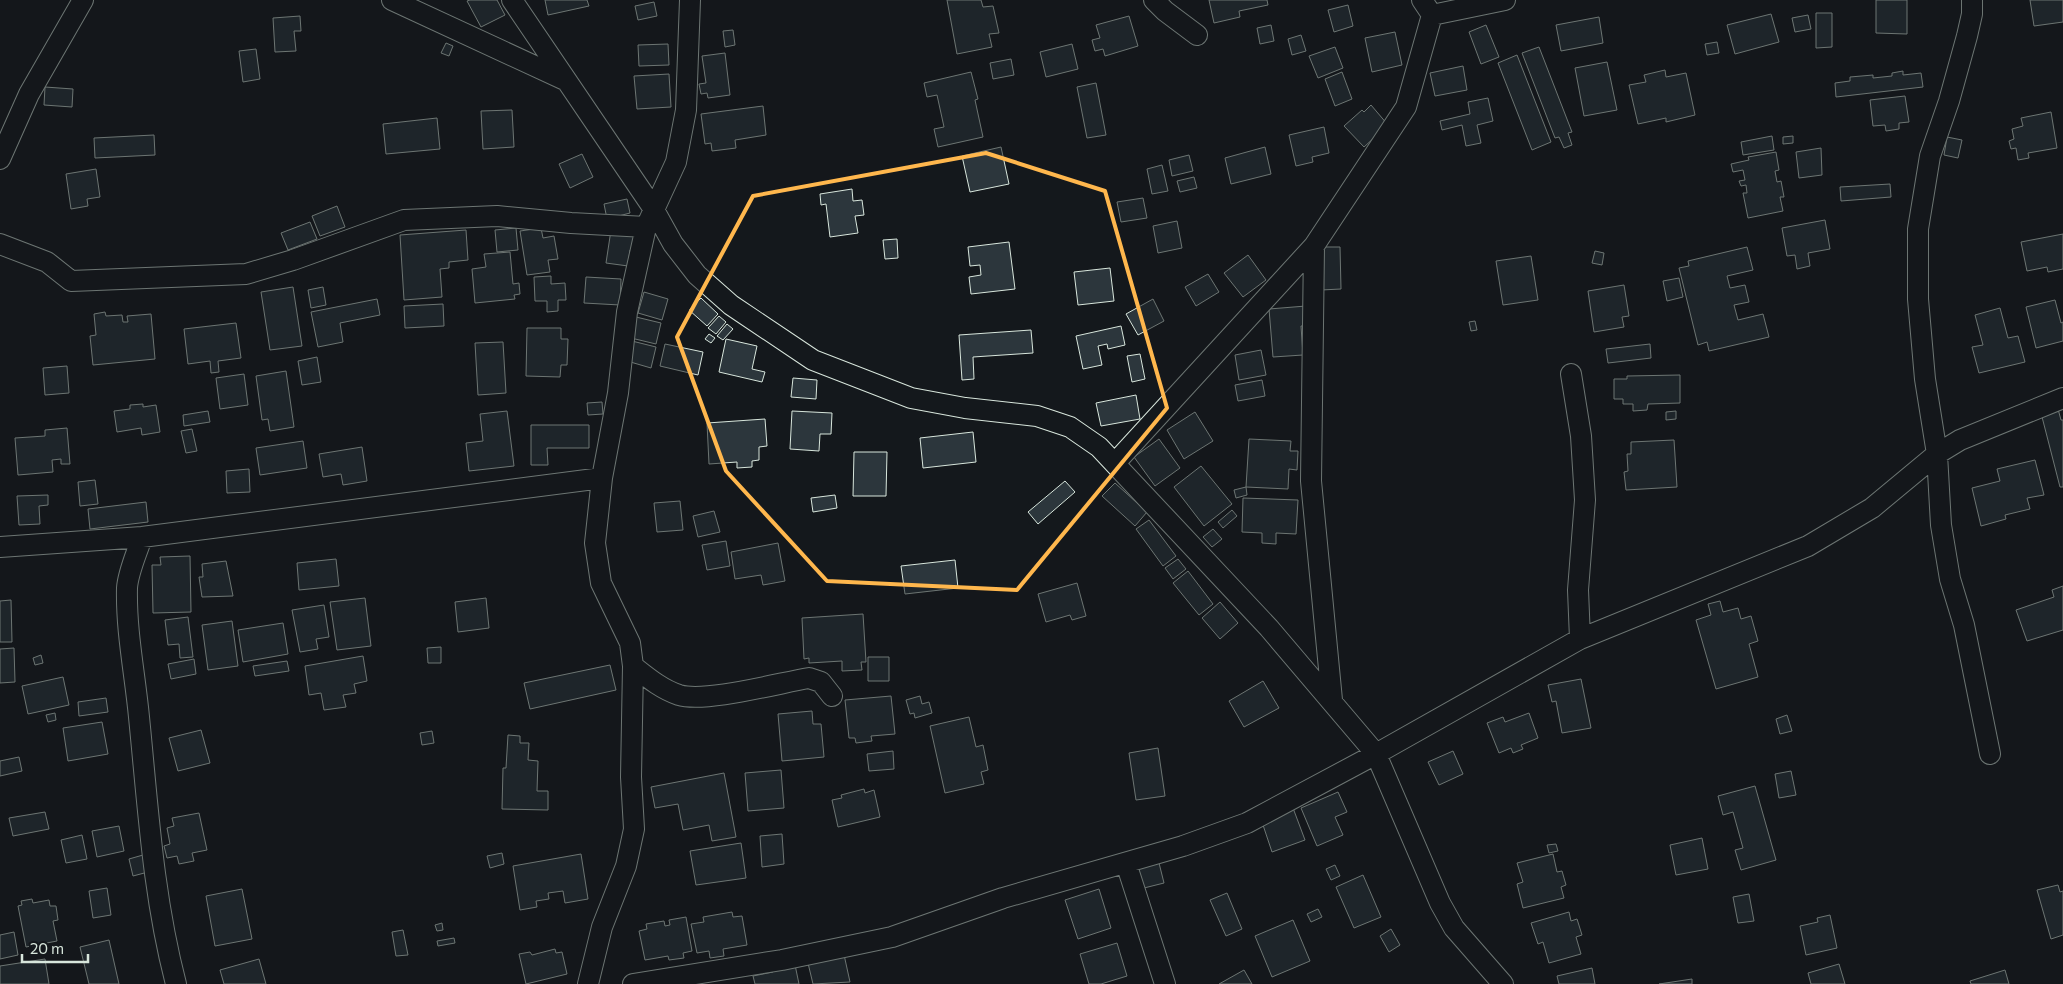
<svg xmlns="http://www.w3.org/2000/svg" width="2063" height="984" font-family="Commissioner,sans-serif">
<rect width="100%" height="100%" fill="#14181c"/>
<path fill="#2c363c" stroke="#d8e6dc" d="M470 0H497L505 15 481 27 467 1Z
M545 0H587L589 6 548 15Z
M947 0H981L983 7 993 6 999 33 989 34 992 47 957 54Z
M1209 0H1267L1268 5 1239 11 1240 17 1214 23Z
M1876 0H1907V34L1876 33Z
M2030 0H2063V22L2034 26Z
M654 2 657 16 638 20 635 6Z
M1348 5 1353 26 1334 32 1328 10Z
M1816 13H1832V47L1816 48Z
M1771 14 1779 42 1735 54 1727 25Z
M1808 15 1811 29 1795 32 1792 18Z
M300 16 301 31H294L296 51 275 52 273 18Z
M1129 16 1138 46 1105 56 1103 49 1095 51 1092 40 1100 38 1096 25Z
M1599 17 1603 43 1561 51 1556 25Z
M1271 25 1274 41 1260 44 1257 28Z
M1486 25 1499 57 1481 64 1469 32Z
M733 30 735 45 725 47 723 31Z
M1395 32 1402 65 1372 72 1365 38Z
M1301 35 1306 51 1292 55 1288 39Z
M1717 42 1719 53 1707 55 1705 44Z
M446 43 453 46 449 56 441 53Z
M668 44 669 65 639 66 638 45Z
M1072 44 1078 69 1046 77 1040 52Z
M1335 47 1343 68 1318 78 1309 56Z
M1539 47 1572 132 1568 133 1572 145 1564 148 1559 137 1555 138 1522 53Z
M256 49 260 79 243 82 239 51Z
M725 53 730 95 708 98 707 93 701 94 699 84 706 83 702 56Z
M1517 55 1551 142 1532 150 1498 63Z
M1011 59 1014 75 993 79 990 63Z
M1607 62 1617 110 1584 116 1575 68Z
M1463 66 1467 90 1435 96 1430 73Z
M1665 70 1666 77 1686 73 1695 115 1666 122V118L1638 124 1629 85 1646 82 1644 75Z
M1903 71V75L1921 73 1923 87 1836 97 1835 83 1850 81V77L1873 75V78L1892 76V73Z
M971 72 978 99 975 100 983 137 938 147 934 129 944 127 937 95 927 97 924 83Z
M1342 72 1352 99 1335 106 1325 79Z
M669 74 671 107 637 109 634 76Z
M1096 83 1106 135 1087 138 1077 87Z
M45 87 73 89 72 107 44 105Z
M1905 96 1909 122 1899 123V129L1886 131 1885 125 1873 126 1870 100Z
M1488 98 1493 121 1477 125 1481 143 1466 146 1462 125 1442 130 1440 121 1470 114 1468 102Z
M1371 105 1388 125 1364 147 1344 126 1362 110 1364 112Z
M763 106 766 135 735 140 736 148 712 151 711 143 705 144 701 114Z
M512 110 514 147 483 149 481 111Z
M2051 112 2057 148 2028 153 2029 158 2018 160 2016 148 2011 149 2009 141 2014 139 2012 129 2023 126 2021 118Z
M437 118 440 149 386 154 383 124Z
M1324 127 1329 153 1312 157 1313 162 1296 166 1289 135Z
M154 135 155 155 95 158 94 138Z
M1772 136 1774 150 1743 155 1741 142Z
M1793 136V143L1783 144V137Z
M1947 137 1962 140 1958 158 1944 155Z
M1001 147 1009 184 970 192 962 156Z
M1265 147 1271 174 1231 184 1225 158Z
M1821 148 1822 175 1799 178 1796 152Z
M1776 152 1779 170 1775 171 1777 182 1781 181 1784 197H1780L1783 211 1748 218 1743 193H1747L1746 185 1741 186 1739 181 1745 180 1743 170 1733 172 1731 164 1749 160 1748 157Z
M582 154 593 177 570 188 559 164Z
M1189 155 1193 171 1172 176 1169 160Z
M1162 165 1168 191 1152 194 1147 169Z
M96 169 100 197 87 199 88 206 71 209 66 174Z
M1194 177 1197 188 1180 192 1177 181Z
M1890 184 1891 197 1841 201 1840 187Z
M852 189 853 201 862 200 864 215 855 216 858 233 830 237 826 204 821 205 820 194Z
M1143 198 1147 218 1121 222 1117 202Z
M627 199 630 213 607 219 604 204Z
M337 206 345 227 320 236 312 216Z
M1825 220 1830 249 1808 253 1810 266 1797 269 1795 255 1787 256 1782 228Z
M1177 221 1182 248 1158 253 1153 226Z
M310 222 317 239 288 250 281 233Z
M516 228 518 250 497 252 495 230Z
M541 228 543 238 554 236 558 259 548 260 550 272 527 275 520 231Z
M466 230 468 260 449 262V268L440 269 442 297 404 300 400 235Z
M611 230 637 233 635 250H630L628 266 606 263Z
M2063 234V269L2048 272 2047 267 2027 271 2021 242Z
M897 239 898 258 885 259 883 240Z
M1009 242 1015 289 971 294 969 277 981 275 980 265 970 266 968 247Z
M1320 247H1340L1341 289 1321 290Z
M1747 247 1753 270 1727 276 1730 288 1745 285 1749 302 1734 305 1738 320 1763 314 1769 337 1709 351 1707 342 1698 345 1679 268 1689 266 1688 261Z
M1595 251 1604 253 1602 265 1592 263Z
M510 252 513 284 519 283 520 294 514 295 515 299 475 303 472 269 486 267 484 254Z
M1248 255 1266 280 1243 297 1224 273Z
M1531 256 1538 300 1503 305 1496 261Z
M1110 268 1114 301 1078 305 1074 272Z
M1208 274 1219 292 1196 306 1185 287Z
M551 276V284L565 283 566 300H558V311L547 312V301H535L534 277Z
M586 277 621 279 620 305 584 303Z
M1679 278 1683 297 1667 301 1663 281Z
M1624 285 1629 316 1622 317 1624 327 1594 332 1588 291Z
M293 287 302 346 270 350 261 292Z
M323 287 326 305 311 308 308 290Z
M644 292 668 299 662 320 638 313Z
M701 298 718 314 707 326 689 310Z
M377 299 380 315 340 323 343 342 318 347 311 312Z
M1153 299 1164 321 1138 335 1126 314Z
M2055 300 2061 323 2063 322V341L2036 348 2026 307Z
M443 304 444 326 405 328 404 306Z
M1306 306 1307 326H1301L1303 355 1273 357 1269 309Z
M2000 308 2008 338 2018 336 2025 362 1979 373 1972 347 1983 345 1975 315Z
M105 312 106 316 122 315 123 322H128L127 316 151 314 155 359 93 365 90 336 96 335 94 314Z
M719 316 726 322 716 334 708 328Z
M636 317 661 323 656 344 631 338Z
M1475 321 1477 330 1471 331 1469 322Z
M236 323 241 358 218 361 219 372 211 373 210 361 188 364 184 329Z
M727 324 733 329 723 340 717 336Z
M1121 326 1125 345 1108 349 1107 344 1098 346 1102 365 1083 369 1076 336Z
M527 328H561V339H568L567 365H561L560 377 526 376Z
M1031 330 1033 353 973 357 974 379 962 380 959 335Z
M709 334 715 338 711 343 705 339Z
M726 339 757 346 752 369 765 372 762 382 719 372Z
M632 341 656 347 651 368 627 361Z
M503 342 506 393 478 395 475 343Z
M665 344 703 352 698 375 660 366Z
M1650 344 1651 358 1608 363 1606 349Z
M1261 350 1266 375 1239 380 1235 355Z
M1140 354 1145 379 1132 382 1127 356Z
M317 357 321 382 302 385 298 361Z
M67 366 69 393 45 395 43 368Z
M286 371 294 427 270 431 268 419 262 420 256 376Z
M244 374 248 405 220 409 216 378Z
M1680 375V403L1648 404 1647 410 1633 411V404H1623V399H1614V379H1627V376Z
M793 378 817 380 816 399 791 397Z
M1262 380 1265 396 1238 401 1235 385Z
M1136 395 1140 419 1101 426 1096 403Z
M602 402 603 414 588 415 587 403Z
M143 404V407L156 405 160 432 142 435 141 428 117 432 114 411 130 409V405Z
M2058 409 2061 420H2063V487H2060L2041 413Z
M208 411 210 422 184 426 183 415Z
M507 411 514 466 469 471 466 443 483 441 480 414Z
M792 411 832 413 831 434H820L819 451 790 449Z
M1676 411V419L1666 420V412Z
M1195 412 1213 441 1184 459 1167 430Z
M765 419 767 446 759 447V460L752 461V467L737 468V462L709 464 707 423Z
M531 425H589V448H547L548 465H531Z
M67 428 70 464H61V459L52 460 53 472 18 475 15 438 45 436V430Z
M192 429 197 451 186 453 181 431Z
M973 432 976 462 923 468 920 438Z
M1159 439 1180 468 1155 486 1134 457Z
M1249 439 1291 441 1290 451H1298L1297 470 1289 469 1288 489 1246 487Z
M1674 440 1677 487 1626 490 1624 472 1628 471 1627 454H1631V442Z
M303 441 307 468 260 475 256 448Z
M362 447 367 481 343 485 341 474 323 477 319 454Z
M854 452H887L886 496H853Z
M2035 460 2044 495 2027 498 2030 509 2005 515 2006 519 1981 526 1972 488 2000 481 1997 469Z
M1201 466 1232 504 1204 526 1174 487Z
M249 469 250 492 227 493 226 471Z
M95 480 98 504 80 506 78 482Z
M1065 481 1075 492 1038 524 1028 512Z
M1115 483 1147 512 1135 526 1102 496Z
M1246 487 1247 495 1236 498 1234 490Z
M48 495V505L39 506 40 524 19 525 17 496Z
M835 495 837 508 813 512 811 498Z
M1243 498 1298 500 1296 534 1276 533V544L1262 543V533L1242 532Z
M680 501 683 530 657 532 654 503Z
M146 502 148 522 90 529 88 509Z
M1232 510 1237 516 1223 528 1218 522Z
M714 511 720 532 698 537 693 516Z
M1149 520 1176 556 1163 566 1136 529Z
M1213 529 1222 539 1212 547 1203 537Z
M726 541 730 566 707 570 702 545Z
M778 543 785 581 763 585 761 575 735 579 731 552Z
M190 556 191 612 153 613 152 565H161L160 557Z
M336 559 339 586 299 590 297 563Z
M1178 559 1186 569 1173 579 1165 568Z
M955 560 958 588 905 594 901 566Z
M226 561 233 596 202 597 199 577H203L202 564Z
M1188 571 1213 604 1199 615 1173 583Z
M1077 583 1086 616 1072 620 1070 615 1046 622 1038 594Z
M2063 586V630L2027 641 2016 610 2054 597 2052 590Z
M365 598 371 646 337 650 330 602Z
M486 598 489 628 458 632 455 602Z
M11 600 12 642H0V601Z
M1720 601 1723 612 1738 608 1741 619 1751 616 1758 641 1749 644 1758 677 1716 689 1696 620 1711 615 1708 604Z
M1220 602 1238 623 1220 639 1202 618Z
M324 605 329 637 316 639 318 649 300 652 292 610Z
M863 614 866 662H861L862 670 842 671V661L809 663V658L804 659 802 618Z
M188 617 193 657 180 658 179 644 168 645 165 620Z
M232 621 238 666 208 670 202 625Z
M283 623 288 654 243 662 238 630Z
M441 647V663H428L427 648Z
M14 648 15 682 0 683V649Z
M41 655 43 663 35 665 33 658Z
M363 656 367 681 354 684 356 693 343 695 346 707 324 710 321 693 309 695 305 666Z
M868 657H889V681H868Z
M194 659 196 674 171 679 168 664Z
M287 661 289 671 255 676 253 666Z
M610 665 616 690 530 709 524 683Z
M63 677 69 705 28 714 22 686Z
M1581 679 1591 728 1562 733 1556 701 1552 702 1548 685Z
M1263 681 1279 708 1244 727 1229 701Z
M891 696 895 734 871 736 872 741 856 743 855 738H849L845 700Z
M920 696 922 704 929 702 932 713 915 718 914 713 910 714 906 700Z
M106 698 108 712 79 716 78 702Z
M812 711 813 724H821L824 757 782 761 778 714Z
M55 713 56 720 48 722 46 715Z
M1529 713 1538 738 1521 745 1523 749 1513 753 1511 748 1499 753 1487 723 1503 717 1505 722Z
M1787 715 1792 731 1780 734 1776 719Z
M969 717 976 747 983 745 988 770 981 772 984 784 945 793 930 726Z
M102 722 108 754 68 761 63 728Z
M201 730 210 763 178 771 169 738Z
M432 731 434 743 422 745 420 733Z
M508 735 520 736V743H529L528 760 538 761 537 791H548V810L502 809 503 768H506Z
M1158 748 1165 796 1136 800 1129 753Z
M893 751 894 769 869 771 867 754Z
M1453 751 1463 774 1439 785 1428 762Z
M19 757 22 771 0 776V761Z
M781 770 784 808 748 811 745 773Z
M1791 771 1796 795 1779 798 1775 774Z
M724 773 736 837 712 841 709 825 683 830 678 804 655 808 651 787Z
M1755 786 1776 860 1741 870 1735 850 1743 848 1733 812 1723 815 1718 796Z
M864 789 865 793 874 790 880 817 838 827 832 800 842 798 841 795Z
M1338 792 1347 812 1335 817 1343 835 1317 846 1301 808Z
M1293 808 1305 840 1272 852 1261 819Z
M45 812 49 829 13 836 9 818Z
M199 813 207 850 192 853 194 861 179 864 177 856 167 858 164 846 170 844 167 828 174 826 172 818Z
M119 826 124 851 97 857 92 831Z
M782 834 784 864 762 867 760 836Z
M82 835 87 859 66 863 61 840Z
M1702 838 1708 869 1676 875 1670 845Z
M741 843 746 878 696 885 690 851Z
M1556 844 1558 851 1549 853 1547 845Z
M502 853 504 864 490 868 487 856Z
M581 854 588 899 565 903 563 891 548 893 549 899 536 901 537 907 520 910 513 866Z
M1553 854 1557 872 1562 871 1566 885 1561 887 1564 898 1523 908 1517 884 1523 882 1517 863Z
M143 855 148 872 133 876 129 859Z
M1159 863 1164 883 1140 889 1135 869Z
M1335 865 1340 876 1331 880 1326 869Z
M1363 875 1381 917 1354 928 1336 887Z
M2058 885 2060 892 2063 891V935L2051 939 2037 890Z
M107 888 111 915 93 918 89 891Z
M242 889 252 939 215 946 206 896Z
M1099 889 1111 928 1078 939 1065 900Z
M1227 893 1242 929 1226 936 1210 900Z
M1749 894 1754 921 1738 923 1733 897Z
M32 899 33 903 49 900 50 906H56L58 920 53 921 57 941 26 947 18 906 22 905 21 901Z
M1318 909 1322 917 1311 922 1307 914Z
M732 912 733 917 742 916 747 945 723 949 724 956 710 958 709 951 697 953 691 924 704 922 703 917Z
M1569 912 1571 921 1577 919 1582 935 1576 937 1581 954 1549 963 1543 942 1538 944 1531 923Z
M1830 915 1837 948 1806 955 1800 926 1818 922 1817 918Z
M686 917 692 951 683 953 684 958 669 960 668 956 645 960 639 931 647 929 646 924 664 921 665 926 670 925 669 920Z
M1293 920 1310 961 1272 977 1255 936Z
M442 923 443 930 437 931 435 925Z
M1391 929 1400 945 1389 952 1380 936Z
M403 930 408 955 396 956 392 932Z
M14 932 18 955 0 959V935Z
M454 938 455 943 438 946 437 941Z
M109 940 119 984H89L80 947Z
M1117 943 1127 976 1101 984H1089L1080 954Z
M555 949 556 953 562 952 567 974 526 984 519 954 530 952 532 955Z
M843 950 850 982 813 984 807 959Z
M45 959 49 984H0V966Z
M259 959 266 984H224L220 970Z
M794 960 799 984H755L753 976 773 972 772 965Z
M1839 964 1845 984H1811L1808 973Z
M1592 968 1595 984H1559L1557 976Z
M1244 970 1252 984H1219Z
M2005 970 2009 984H1971L1970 981Z
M1692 979V984H1659Z"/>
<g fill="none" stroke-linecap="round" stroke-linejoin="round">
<defs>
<path id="minor" d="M392 0 567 81
M512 0 653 208 673 244 697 275 731 305 813 360 911 398 965 408 1037 416 1070 427 1099 447 1269 628 1376 754 1440 903 1454 928 1503 984
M1154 0 1165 11 1197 35
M1972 0V14L1967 36 1949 101 1930 156 1918 229V299L1925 379 1937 454 1941 525 1950 579 1964 625 1990 754
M1432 15 1505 0
M0 159 29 94 83 0
M0 244 47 262 71 281 246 274 293 260 404 220 497 216 571 223 646 227
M1314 246 1311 481 1332 700
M1571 374 1581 436 1585 500 1578 590 1580 639
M1115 463 1314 246 1406 107 1432 15 1422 0
M142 537C137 553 128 572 127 588 126 632 135 674 139 717 148 807 153 896 176 984
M0 547 142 537 602 478
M633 666C647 677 661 689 679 695 705 703 779 683 809 678L821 682 832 696
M1126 863 1165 984
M588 984 602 927 626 866 634 829 631 777 633 666 630 643 601 583 595 543 602 478 618 393 627 312 646 227 676 162 686 110 690 0
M633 984 782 960 892 937 1003 898 1183 846 1247 823 1376 754 1580 639 1808 546 1872 508 1937 454 1960 440 2063 398"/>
</defs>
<use href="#minor" stroke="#d8e6dc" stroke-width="22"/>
<use href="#minor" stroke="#14181c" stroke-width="20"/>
</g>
<path d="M0 0H2063V984H0ZM986 153 1105 191 1167 408 1017 590 827 581 726 471 677 337 753 196Z" fill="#14181c" fill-opacity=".55" fill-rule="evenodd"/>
<path fill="none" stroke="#ffb74d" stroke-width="4" stroke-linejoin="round" d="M986 153 1105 191 1167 408 1017 590 827 581 726 471 677 337 753 196Z"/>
<path d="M22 954v8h66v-8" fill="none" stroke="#d8e6dc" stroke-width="2.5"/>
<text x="30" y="954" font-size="15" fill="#d8e6dc" stroke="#14181c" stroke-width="4" paint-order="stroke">20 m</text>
</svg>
